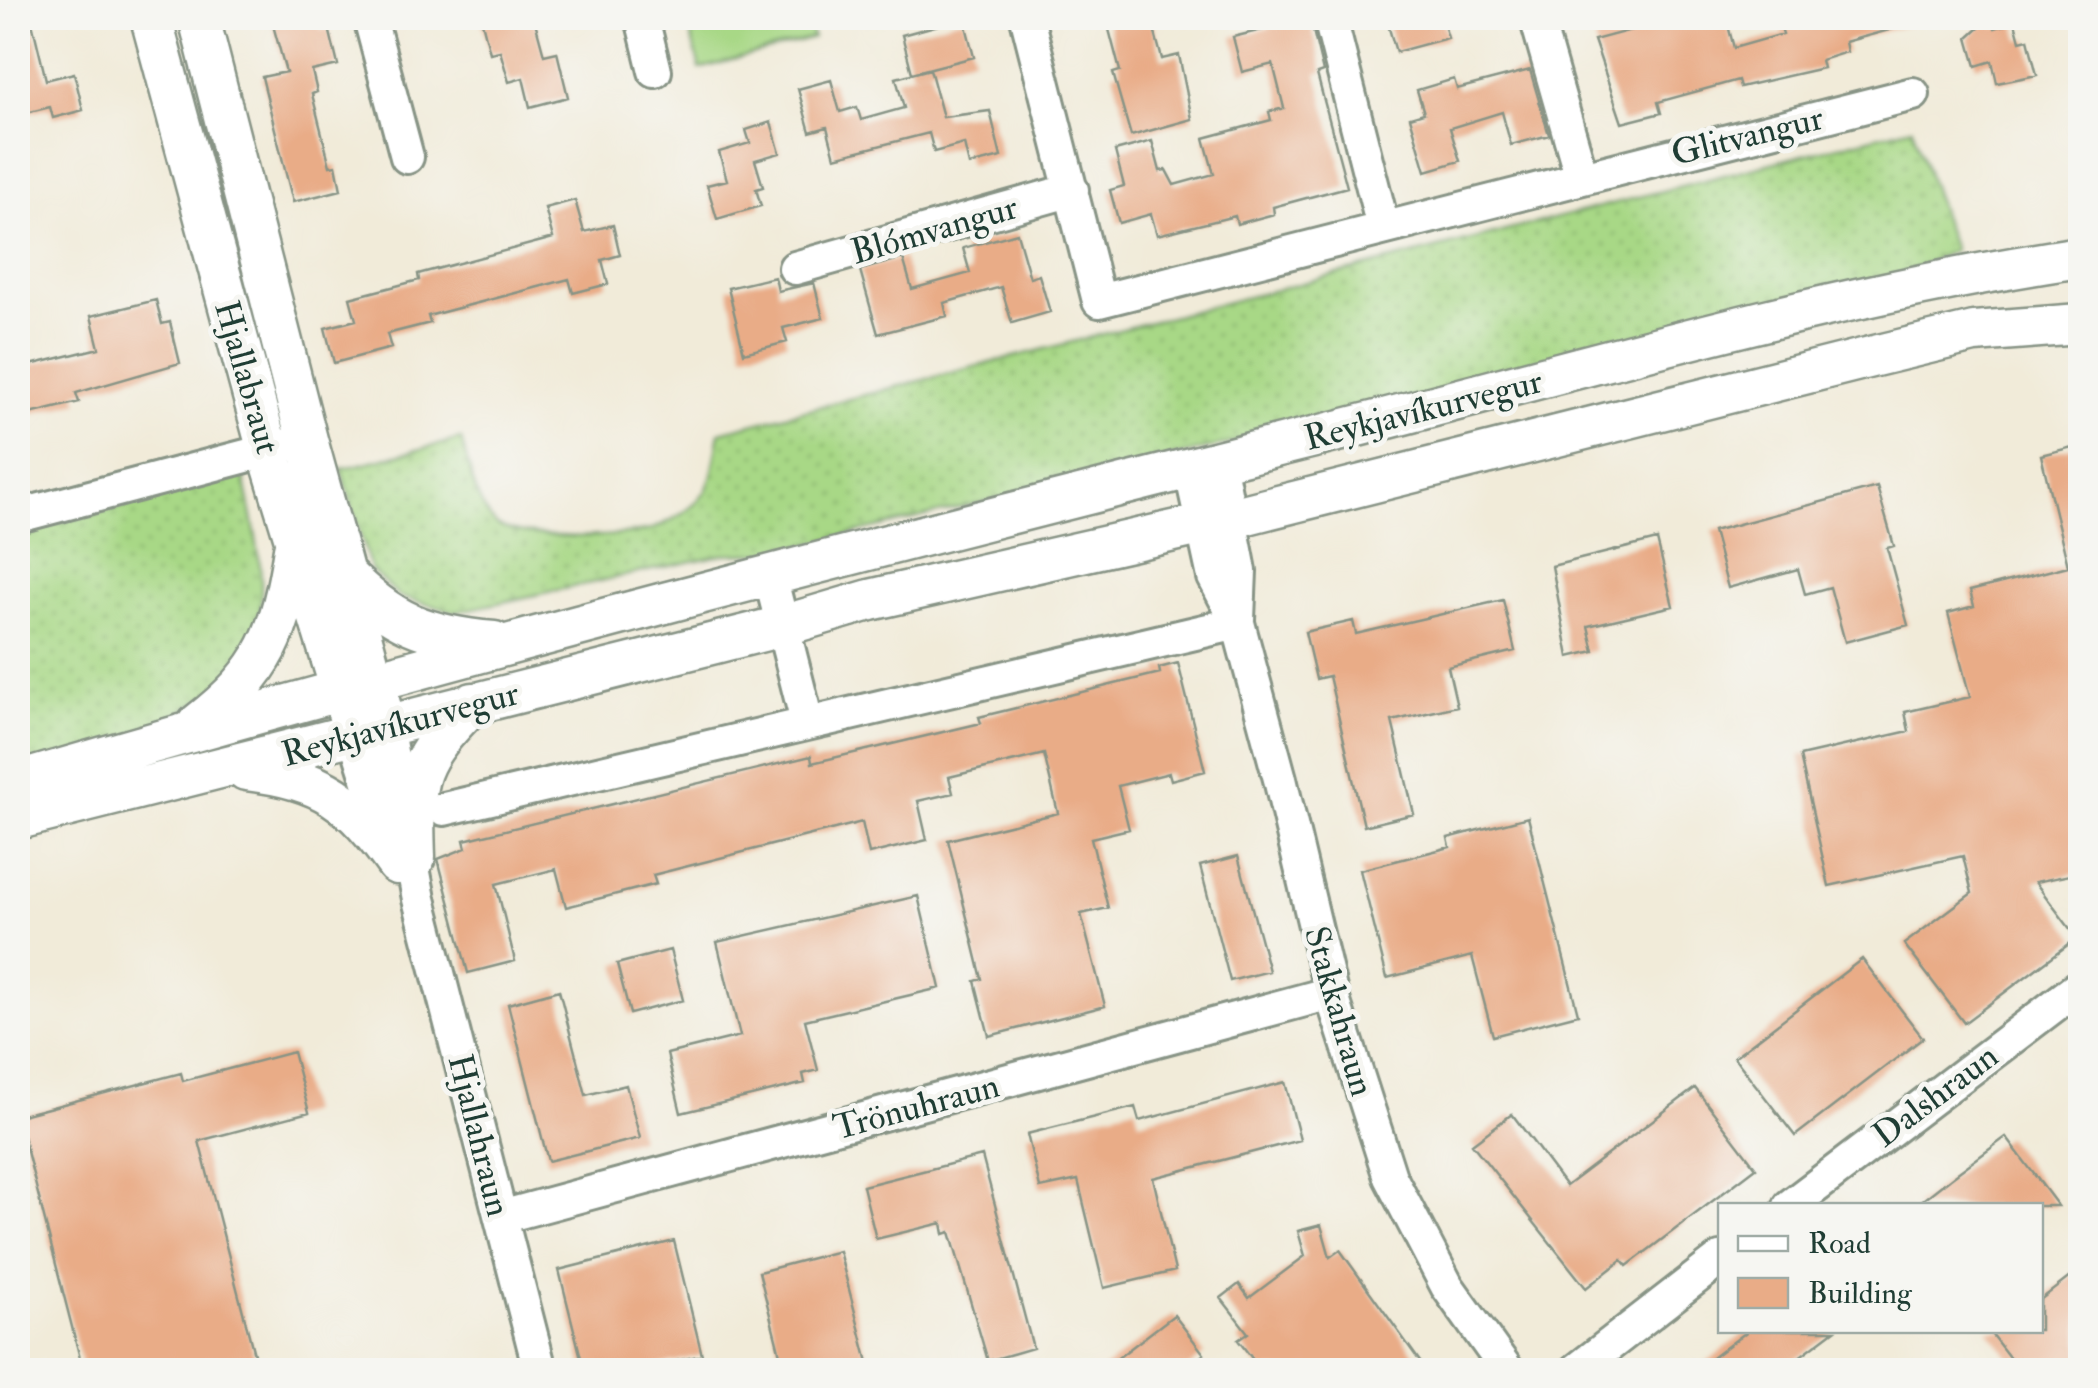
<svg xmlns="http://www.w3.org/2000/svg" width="2098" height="1388" font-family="'IM FELL Double Pica',serif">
<defs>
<pattern id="grass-dots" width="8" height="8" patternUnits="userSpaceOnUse" patternTransform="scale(2.5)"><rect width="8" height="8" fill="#a8d886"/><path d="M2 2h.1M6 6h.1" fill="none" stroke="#90ba74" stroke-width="1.8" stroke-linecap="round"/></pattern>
</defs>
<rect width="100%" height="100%" fill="#f6f6f2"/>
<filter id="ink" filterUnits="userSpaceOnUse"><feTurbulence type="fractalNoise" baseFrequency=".01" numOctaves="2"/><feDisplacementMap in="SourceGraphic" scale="20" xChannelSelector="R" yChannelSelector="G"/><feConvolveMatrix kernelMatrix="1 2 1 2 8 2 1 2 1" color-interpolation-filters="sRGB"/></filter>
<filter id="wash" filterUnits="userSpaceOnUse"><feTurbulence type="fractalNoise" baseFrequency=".0048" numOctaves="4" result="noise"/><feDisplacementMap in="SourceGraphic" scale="40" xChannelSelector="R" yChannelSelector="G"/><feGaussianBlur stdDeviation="2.25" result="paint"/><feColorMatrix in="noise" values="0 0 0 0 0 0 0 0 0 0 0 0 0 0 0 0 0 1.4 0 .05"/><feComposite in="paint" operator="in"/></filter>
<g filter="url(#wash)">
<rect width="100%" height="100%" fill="#f1ebd9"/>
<path fill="url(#grass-dots)" stroke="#648a5d" stroke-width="2.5" d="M1912 127 1954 250 1895 278 1494 380 772 553 726 554 456 612 400 597 371 570 341 469 461 439C469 465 475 506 496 524 517 541 629 539 655 528 672 521 695 508 705 492 714 477 716 450 720 432Z
M244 476C253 526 271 585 255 635 230 716 88 751 18 771V532Z"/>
<path fill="#a8d886" stroke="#648a5d" stroke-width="2.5" d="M686 18H808L813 38 700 69Z"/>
<g id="blocks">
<path fill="#e9ac87" d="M18 18H31L46 80 74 73 83 110 53 118 50 107 18 115Z
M271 18H318L321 30 329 28 338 65 312 71 317 92 312 94 330 166 336 165 341 190 293 202 262 77 286 72Z
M481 18H534L544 55 557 52 568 97 530 107 523 78 509 82 500 51 490 53Z
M964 18 974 57 912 73 902 35Z
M1106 18H1151L1162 59 1179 55 1192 119 1131 136 1113 73 1120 71Z
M1267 18H1310L1323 72 1317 74 1347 187 1273 207 1274 214 1237 224 1235 216 1157 235 1151 214 1119 223 1110 190 1124 186 1115 151 1152 141 1160 171 1166 170 1174 185 1214 174 1204 138 1271 120 1269 112 1284 108 1273 64 1242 72 1233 37 1270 28Z
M1386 18H1442L1448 38 1396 52Z
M1676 18H1726L1734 48 1783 34 1778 18H1910L1911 24 1845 42 1847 52 1821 60 1823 68 1740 87 1738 80 1658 102 1661 113 1622 123 1594 40Z
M1989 19 1995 28 2015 22 2020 41 2028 39 2037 75 1997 83 1992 61 1976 66 1968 38Z
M930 69 943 117 990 111 1001 157 969 165 964 144 934 152 929 133 835 157 827 127 810 132 798 89 831 80 840 112 857 107 861 120 904 108 896 78Z
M1530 70 1549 135 1511 145 1502 112 1450 128 1460 161 1426 171 1410 117 1424 113 1417 90 1454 79 1457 89Z
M771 122 780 153 755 160 763 187 756 189 761 206 717 219 707 185 727 180 719 152 750 143 746 130Z
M575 200 584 232 613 225 620 255 602 260 608 284 573 293 569 279 428 316 430 323 387 334 391 348 334 363 325 328 356 320 350 298 419 280 418 274 553 238 545 208Z
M1017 233 1030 278 1039 275 1050 312 1012 323 1001 287 944 303 947 316 878 334 860 270 903 258 912 289 970 273 963 248Z
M775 277 778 291 814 283 823 318 783 328 787 342 744 353 728 288Z
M156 300 162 324 170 322 180 363 76 393 79 402 18 417V368L99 348 91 316Z
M2080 445V873L2035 882 2077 938 1964 1023 1904 944 1972 893 1963 856 1829 886 1800 756 1909 731 1905 712 1970 697 1948 613 1974 606 1970 591 2068 566 2041 455Z
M1877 487 1894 546 1887 548 1908 625 1845 642 1830 587 1805 594 1798 569 1728 588 1713 531Z
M1657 540 1673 606 1588 626 1594 651 1569 657 1552 566Z
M1503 600 1515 651 1448 667 1457 706 1392 721 1414 814 1364 826 1329 676 1316 679 1305 632 1353 621 1356 634Z
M1178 663 1205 771 1171 780 1169 773 1118 786 1129 829 1091 838 1108 908 1081 914 1105 1006 989 1036 975 981 982 979 948 840 1058 813 1044 754 949 777 953 793 918 801 927 840 869 854 862 822 653 875 656 884 566 907 556 869 496 884 515 961 468 973 438 859 466 848 464 840 811 756 812 763 981 723 979 717 1160 673 1159 668Z
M1528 817 1578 1014 1493 1036 1472 956 1387 978 1360 870 1450 847 1448 838Z
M1238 856 1269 971 1230 981 1200 866Z
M918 896 940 988 805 1020 818 1070 803 1074 805 1083 681 1113 667 1054 740 1036 717 942Z
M670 950 683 1000 630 1014 617 964Z
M1862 959 1923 1038 1795 1136 1734 1057Z
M559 990 586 1095 626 1085 640 1138 548 1161 508 1004Z
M293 1052 309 1112 199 1141 258 1370H83L18 1116 181 1073 183 1081Z
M1285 1082 1300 1140 1153 1178 1175 1271 1104 1288 1078 1180 1040 1188 1027 1134 1135 1107 1139 1121Z
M1695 1088 1756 1168 1627 1266 1622 1260 1586 1288 1472 1144 1512 1114 1566 1186Z
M2006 1137 2058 1206H1915L1952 1177Z
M982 1156 1033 1348 988 1361 950 1232 944 1234 942 1223 876 1239 863 1186Z
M1321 1225 1330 1257 1340 1250 1426 1370H1261L1238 1340 1248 1333 1221 1298 1239 1284 1249 1298 1305 1256 1298 1231Z
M674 1241 702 1355 639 1370H584L559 1270Z
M839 1251 870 1370H784L759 1272Z
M2080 1269V1370H2019L1988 1330H2040V1300Z
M1174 1315 1204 1354 1189 1367 1184 1370H1102Z
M1749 1330H1835L1782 1370H1696Z"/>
</g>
</g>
<g filter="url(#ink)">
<use href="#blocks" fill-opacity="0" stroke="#889486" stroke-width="2.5"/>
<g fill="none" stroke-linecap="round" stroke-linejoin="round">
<defs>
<path id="minor" d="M370 18 407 157
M642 18 655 71
M1027 18 1099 301 1913 94
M1330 18 1383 227
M1538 24 1581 175
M795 268 1072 190
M1219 461 1240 571 1238 619
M1190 467 1214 577 1238 623 1280 779 1331 993 1390 1177 1447 1286 1507 1370
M18 516 307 440
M770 576 807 722
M386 726 419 899 540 1370
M354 734 388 842
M444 809 1238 623
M1790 1206 2080 986
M501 1217 1331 993
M1577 1370 1720 1259"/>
<path id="major" d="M151 18 268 451 349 716
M199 18 307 440 381 708
M343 573C391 623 426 636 494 642
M198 724C267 671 281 632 294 549
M246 770C326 780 351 800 397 864
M18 782C445 657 878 546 1310 438 1565 374 1820 296 2080 257
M18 819 782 626 870 600 1231 518 1875 356 1974 332 2080 324
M415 857C412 775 415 762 473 703"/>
</defs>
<use href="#minor" stroke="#889486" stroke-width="38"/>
<use href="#major" stroke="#889486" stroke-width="45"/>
<use href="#minor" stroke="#fff" stroke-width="32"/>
<use href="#major" stroke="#fff" stroke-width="40"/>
</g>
</g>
<g text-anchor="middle" stroke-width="10" stroke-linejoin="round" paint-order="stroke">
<g font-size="35" fill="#1f3d34" stroke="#f6f6f2">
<text transform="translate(1747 135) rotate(-14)" y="12">Glitvangur</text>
<text transform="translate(934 229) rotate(-16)" y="12">Blómvangur</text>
<text transform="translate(248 377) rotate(74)" y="12">Hjallabraut</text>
<text transform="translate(1423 409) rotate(-14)" y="12">Reykjavíkurvegur</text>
<text transform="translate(400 723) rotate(-15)" y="12">Reykjavíkurvegur</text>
<text transform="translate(1340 1011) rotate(74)" y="12">Stakkahraun</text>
<text transform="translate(1935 1095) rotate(-37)" y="12">Dalshraun</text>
<text transform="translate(916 1106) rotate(-15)" y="12">Trönuhraun</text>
<text transform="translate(480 1135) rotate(76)" y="12">Hjallahraun</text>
</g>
</g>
<rect width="2098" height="1388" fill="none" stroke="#f6f6f2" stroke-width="60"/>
<rect x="1718" y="1203" width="325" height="130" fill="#f6f6f2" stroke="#a0aca6" stroke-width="2.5"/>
<rect x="1738" y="1236" width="50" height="15" fill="#ffffff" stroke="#a0aca6" stroke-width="2.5"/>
<text x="1808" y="1253" font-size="30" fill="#1f3d34">Road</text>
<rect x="1738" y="1278" width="50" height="30" fill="#e9ac87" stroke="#a0aca6" stroke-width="2.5"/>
<text x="1808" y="1303" font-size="30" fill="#1f3d34">Building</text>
</svg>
